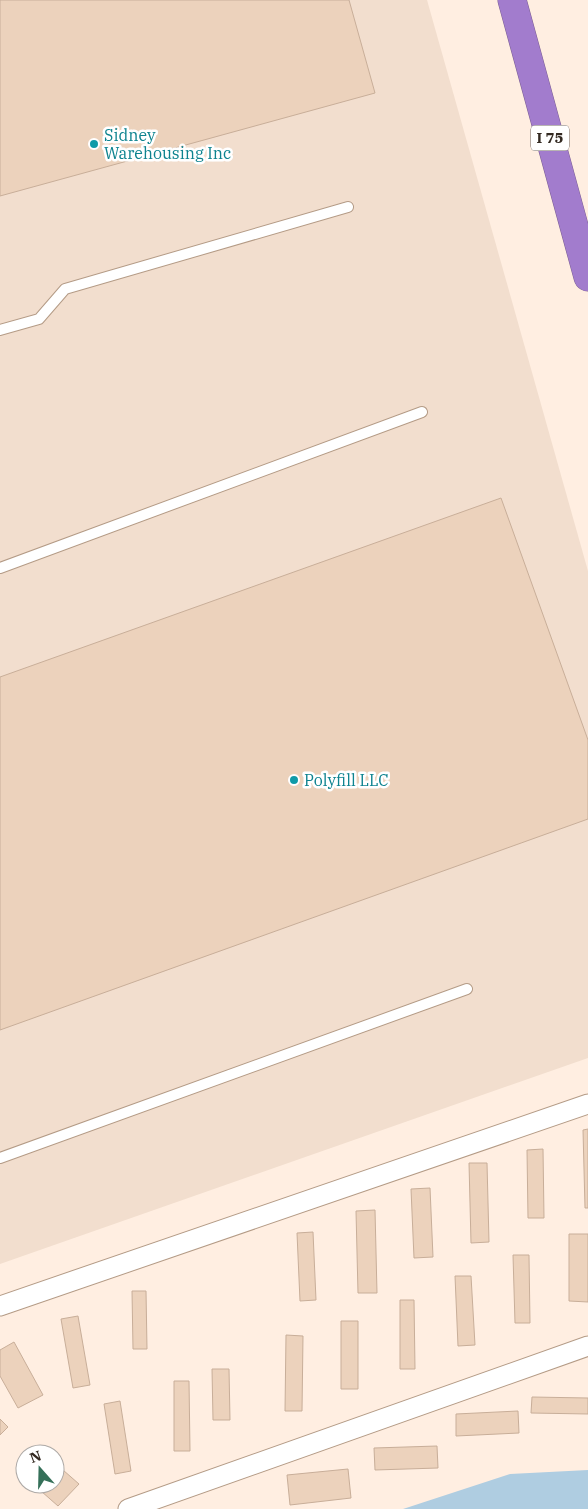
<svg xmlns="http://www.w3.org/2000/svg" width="588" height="1509" font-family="'IBM Plex Serif',serif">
<rect width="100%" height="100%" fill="#ffeee1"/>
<path fill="#f2dece" d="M0 0H427L588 571V1058L0 1264Z"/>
<path fill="#afcde1" d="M588 1470V1509H403L510 1474Z"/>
<path fill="#ecd2bc" stroke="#c8ae99" d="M0 0H349L375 93 0 196Z
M501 498 588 740V819L0 1030V677Z
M588 1129V1208H585L583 1130Z
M543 1149 544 1218H528L527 1150Z
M469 1163H487L489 1242 471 1243Z
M430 1188 433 1257 414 1258 411 1189Z
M375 1210 377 1293H358L356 1211Z
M313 1232 316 1300 300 1301 297 1233Z
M569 1234H588V1302L569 1301Z
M513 1255H529L530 1323H515Z
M455 1276H471L475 1345 458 1346Z
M132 1291H146L147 1349H133Z
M400 1300H414L415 1369H400Z
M78 1316 90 1385 73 1388 61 1319Z
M341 1321H358V1389H341Z
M286 1335 303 1336 302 1411H285Z
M14 1342 43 1395 18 1408 0 1376V1350Z
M212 1369H229L230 1420H213Z
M174 1381H189L190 1451H174Z
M532 1397 588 1398V1414L531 1413Z
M120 1401 131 1471 115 1474 104 1404Z
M518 1411 519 1433 456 1436V1414Z
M0 1419 8 1427 0 1435Z
M437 1446 438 1468 375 1470 374 1448Z
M25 1461V1477L17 1469Z
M55 1463 79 1484 58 1506 33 1484H55Z
M348 1469 351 1498 290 1505 287 1475Z"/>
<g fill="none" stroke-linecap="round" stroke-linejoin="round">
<defs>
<path id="lane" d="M0 330 39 319 65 289 348 207
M0 568 422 412
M0 1158 467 989"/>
<path id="street" d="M0 1306 588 1104
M128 1509 588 1346"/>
<path id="highway" d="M512 0 588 277"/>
</defs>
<use href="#lane" stroke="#b49b86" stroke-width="12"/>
<use href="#street" stroke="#b49b86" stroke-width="21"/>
<use href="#highway" stroke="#7b5f91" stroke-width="29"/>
<use href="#lane" stroke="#fff" stroke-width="10"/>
<use href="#street" stroke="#fff" stroke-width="19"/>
<use href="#highway" stroke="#a27ccd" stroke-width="28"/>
</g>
<g fill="#0f9aa8" stroke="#fff" stroke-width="2">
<circle cx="94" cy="144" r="5"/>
<circle cx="294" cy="780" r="5"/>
</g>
<g text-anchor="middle" stroke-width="5" stroke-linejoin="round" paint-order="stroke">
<rect fill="#fff" stroke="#706964" stroke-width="1" x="531" y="125.5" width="38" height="25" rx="4"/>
<g font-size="15" font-weight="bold" fill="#332921">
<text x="550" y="143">I 75</text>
</g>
<g font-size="16" fill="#0d838f" stroke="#fff" text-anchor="start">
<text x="104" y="141">Sidney<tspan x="104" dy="18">Warehousing Inc</tspan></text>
<text x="304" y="786">Polyfill LLC</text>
</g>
</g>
<g transform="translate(40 1469) rotate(340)"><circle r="24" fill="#ffffff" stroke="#ada9a6"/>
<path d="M0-4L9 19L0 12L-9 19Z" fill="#357059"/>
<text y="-8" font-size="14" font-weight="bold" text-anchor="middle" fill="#332921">N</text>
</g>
</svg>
